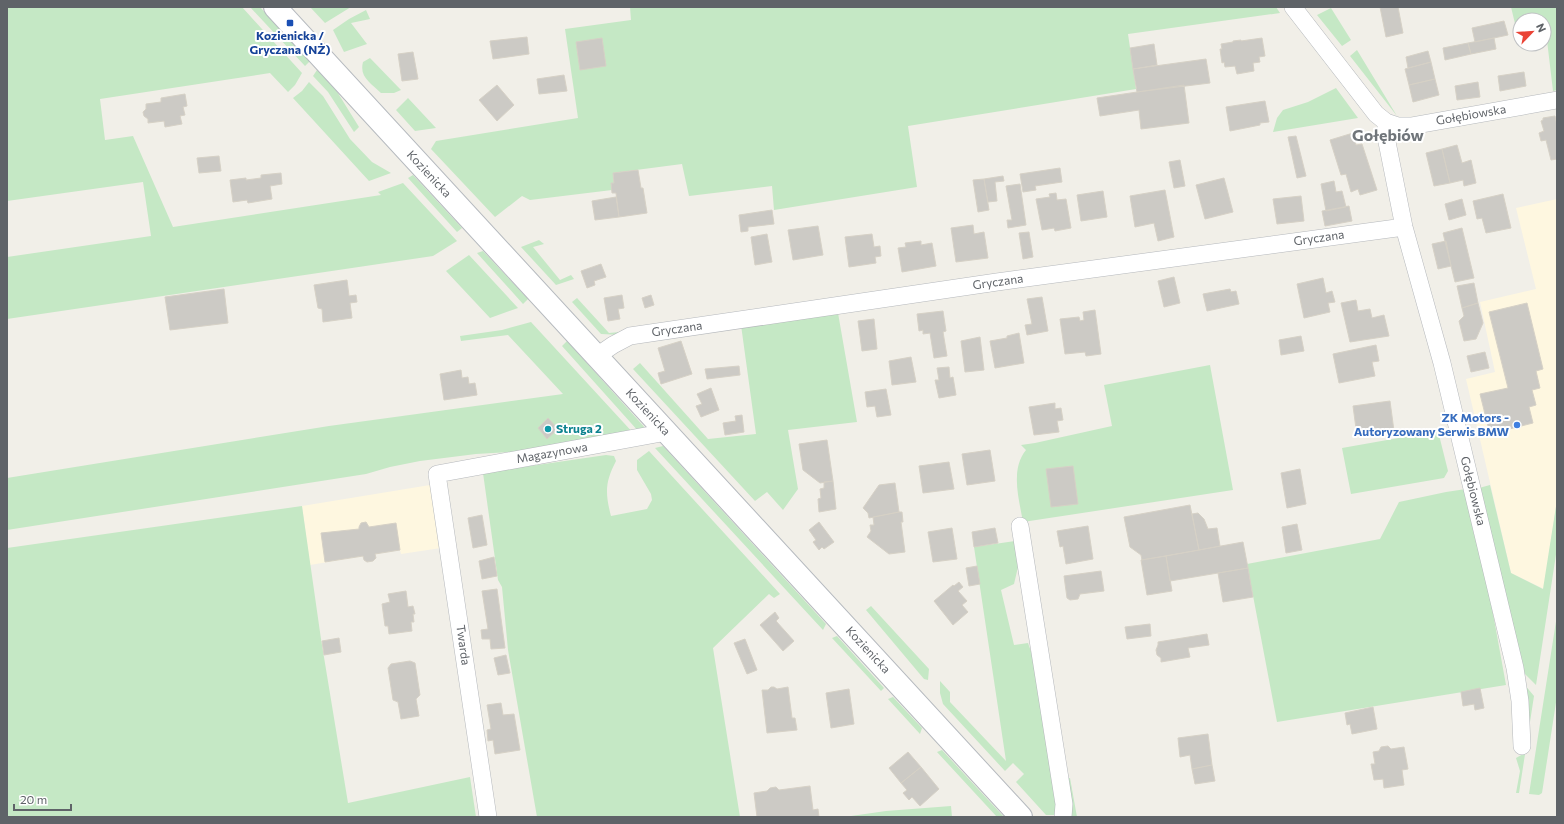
<svg xmlns="http://www.w3.org/2000/svg" width="1564" height="824" font-family="Commissioner,sans-serif">
<rect width="100%" height="100%" fill="#f1efe8"/>
<path fill="#fef7e0" d="M1557 199V500L1544 589 1511 573 1466 379 1495 372 1480 302 1536 289 1516 208Z
M430 485 441 548 401 554 400 550 310 565 302 506Z"/>
<path fill="#c5e8c5" d="M7 7H242L302 73 295 85 288 92 270 73 100 99 105 140 133 136 173 227 381 195 378 192 403 183 457 241 433 256 7 319V257L151 236 143 182 7 201Z
M250 7H260L310 61 305 66Z
M310 7H351L325 23Z
M630 7H1276L1280 13 1128 34 1136 89 908 126 917 187 774 210 772 186 689 196 682 164 613 173 614 183H611L612 190 530 200 522 196 495 217 431 149 436 141 578 118 565 29 631 20Z
M1511 7H1557V90L1553 91 1546 32H1544V20H1520V36H1518Z
M1331 8 1351 40 1342 46 1317 15Z
M366 10 370 19 351 23 367 44 344 52 333 30 349 19Z
M1357 50 1397 116 1350 56Z
M370 58 401 90 394 93H381C371 83 359 77 363 62Z
M317 70 336 90 359 127 354 132 328 92 313 76Z
M309 82 323 96 350 139 372 162 391 173 369 181 293 98 302 91Z
M1336 88 1358 118 1273 132 1277 118 1283 110 1308 102Z
M408 98 436 128 415 131 396 110Z
M413 175 462 228 457 232 408 178Z
M539 240 544 244 533 247 560 280 571 275 574 279 556 285 521 247Z
M483 251 528 299 523 304 477 253Z
M469 255 518 308 490 318 446 271Z
M577 298 609 333 620 332 621 335 601 334 572 302Z
M838 313 857 422 788 430 798 489 783 510 767 492 755 501 633 369 640 363 708 439 756 434 741 325Z
M531 322 635 435 528 451 476 454 420 461 390 467 366 474 7 530V478L329 426 563 394 508 335 461 341 460 336 502 330Z
M567 341 647 430 639 432 562 346Z
M1210 365 1233 490 1023 522C1019 499 1010 470 1026 450L1021 445 1035 443 1112 426 1104 385Z
M1438 431 1448 471 1444 478 1351 494 1342 448Z
M663 446 826 624 823 630 655 448Z
M649 451 780 594 774 598 769 594 713 648 740 817H537L508 650 502 587 498 580 483 473 606 455 614 456 616 461C605 482 605 493 611 516L647 509 652 500 651 494 637 470V460Z
M1490 485 1511 573 1543 589 1557 500V548L1536 685 1523 672 1479 488Z
M1466 489 1492 608 1506 685 1277 722 1247 564 1380 539 1399 502 1446 492Z
M302 506 321 639 348 803 470 777 476 817H7V548Z
M1015 541 1018 567 1014 584 1001 590 1014 645 1028 643 1034 660 1059 811 1054 815H1046L1016 782 1024 774 1013 763 1005 771 943 704 940 693V681L950 692V702L1006 761 974 547Z
M871 606 929 669 928 680 924 679 866 610Z
M1557 615V696L1542 793 1539 795 1529 794Z
M837 636 884 688 881 691 832 638Z
M1524 684 1534 696 1519 793H1516L1520 771 1516 758 1523 754Z
M893 697 922 728 920 734 888 699Z
M942 750 1004 817H997L937 752Z
M1067 778H1070L1077 817H1069Z
M951 806 952 817H844L886 811Z"/>
<path fill="#cccac5" stroke="#d6d1c6" d="M1380 7H1398L1403 33 1386 37Z
M1504 21 1508 35 1475 42 1472 28Z
M527 37 529 54 493 59 490 41Z
M602 38 606 66 580 70 576 42Z
M1262 38 1265 56 1259 57 1260 62 1253 63 1254 71 1237 74 1235 66 1225 67 1224 62 1222 63 1220 49H1222L1221 44 1233 42V41L1241 40V41Z
M1494 38 1496 49 1471 54 1468 43Z
M1468 43 1471 54 1445 60 1443 48Z
M1154 44 1157 65 1133 69 1130 48Z
M1428 51 1431 62 1408 68 1406 57Z
M413 52 418 79 402 81 398 54Z
M1206 59 1210 83 1137 92 1133 69Z
M1431 62 1435 79 1409 85 1405 69Z
M1524 72 1526 86 1500 91 1498 76Z
M564 75 567 91 539 94 537 79Z
M1435 79 1439 95 1413 102 1409 85Z
M1478 82 1480 97 1457 100 1455 86Z
M497 85 514 105 497 121 479 100Z
M1184 85 1189 123 1141 129 1139 110 1100 116 1097 98Z
M185 94 187 106 183 107 185 115 180 116 182 124 165 127 164 121 148 123V119L144 116 143 112 146 109V104L161 102V98Z
M1265 101 1269 122 1260 123V125L1230 131 1226 107Z
M1555 116 1557 126V159L1551 160 1546 140 1541 141 1539 133 1544 131 1541 121 1543 120V118Z
M1353 133 1356 145 1362 144 1377 190 1360 195 1358 189 1351 192 1346 174 1341 175 1330 140Z
M1296 136 1306 176 1297 178 1288 137Z
M1457 145 1462 163 1471 160 1476 183 1464 186 1463 180 1450 183 1442 149Z
M1442 149 1450 183 1434 186 1426 153Z
M219 156 221 171 199 173 197 158Z
M1180 160 1185 186 1174 188 1169 162Z
M1060 168 1062 182 1035 186 1036 190 1023 192 1020 174Z
M638 170 641 188H643L647 213 619 217 616 193H612L611 183H614L613 173Z
M281 173 282 184 270 186 272 199 248 203 247 200 233 202 230 180 246 178V180L261 178V175Z
M1003 176 1004 181 995 182 997 201 988 202 984 179Z
M1224 178 1233 212 1205 219 1196 185Z
M984 179 989 210 978 212 973 180Z
M1334 181 1336 192 1342 191 1346 207 1326 211 1321 184Z
M1020 184 1026 225 1008 228 1007 220H1012L1006 186Z
M1165 190 1174 237 1158 241 1154 223 1135 227 1130 196Z
M1103 191 1107 217 1081 221 1077 195Z
M1056 193 1057 200 1066 199 1071 228 1055 231 1054 228 1042 230 1036 199 1050 197 1049 194Z
M1503 194 1511 228 1486 233 1482 218 1477 219 1473 201Z
M1301 196 1304 221 1277 224 1273 199Z
M616 197 619 217 595 220 592 201Z
M1462 199 1466 215 1449 220 1445 204Z
M1349 206 1352 221 1325 226 1322 211Z
M772 210 774 224 748 227V231L741 232 739 215Z
M973 225 974 234 984 232 988 258 956 262 951 228Z
M818 226 823 255 793 260 788 230Z
M1462 228 1474 278 1455 282 1443 233Z
M1029 232 1033 257 1023 259 1019 233Z
M767 234 772 262 755 265 751 237Z
M872 234 874 247 880 246 881 256 875 257 876 263 849 267 845 237Z
M921 241V245L932 243 936 266 902 272 898 248 906 247 905 243Z
M1446 241 1451 266 1438 269 1432 244Z
M601 264 606 277 594 281 595 285 587 288 581 271Z
M1174 277 1180 303 1164 307 1158 281Z
M1323 278 1326 293 1332 291 1335 302 1328 303 1330 312 1304 318 1297 284Z
M347 280 349 296 356 295 357 302 350 303 352 318 323 322 322 309 318 308 314 285Z
M1474 283 1478 303 1462 308 1457 286Z
M224 289 228 323 170 330 165 297Z
M1230 289 1231 292 1236 291 1239 304 1207 311 1203 294Z
M622 295 624 308 618 309 620 319 608 321 604 298Z
M651 295 654 305 645 308 642 298Z
M1042 297 1048 331 1027 335 1025 325 1032 324 1027 299Z
M1356 300 1358 311 1370 309 1372 318 1384 315 1389 336 1350 342 1341 303Z
M1478 303 1483 323 1476 339 1464 341 1459 321 1464 316 1462 308Z
M1527 303 1543 369 1536 371 1540 388 1532 390 1536 405 1529 407 1533 423 1490 434 1480 394 1508 388 1489 312Z
M1095 310 1101 354 1086 356 1085 352 1065 354 1060 319 1079 317 1080 321 1084 320 1083 312Z
M943 311 946 331 943 332 947 356 934 358 930 333 923 334V330L919 331 917 314Z
M874 319 877 349 862 351 858 321Z
M1019 333 1024 363 995 368 990 341 1007 338V336Z
M1301 336 1304 351 1281 355 1279 340Z
M980 337 984 370 965 372 961 341Z
M681 341 692 374 661 384 658 373 665 371 658 348Z
M1376 345 1379 361 1372 362 1375 376 1339 383 1333 354Z
M1485 352 1489 368 1471 372 1467 356Z
M911 357 916 382 892 385 889 361Z
M739 366 740 375 707 379 705 369Z
M949 367 950 378 953 377 956 395 939 398 935 380H939L937 368Z
M461 370 462 378 468 377 469 384 475 383 477 395 444 400 440 374Z
M711 388 719 410 701 417 696 406 702 404 697 394Z
M886 389 891 415 877 417 875 406 867 407 865 392Z
M1390 401 1394 431 1357 436 1353 406Z
M1055 403V409L1061 408 1063 420 1057 421 1059 432 1034 435 1029 407Z
M742 415 744 432 725 435 723 423 736 421 735 416Z
M548 418 558 429 547 439 538 428Z
M827 440 833 481 820 483 803 470 799 444Z
M990 450 995 481 967 485 962 454Z
M949 462 954 489 923 493 919 466Z
M1073 466 1078 504 1051 507 1046 469Z
M1300 469 1306 504 1287 508 1281 473Z
M833 481 836 509 819 512 818 499 821 498 820 489 824 488V482Z
M895 483 899 512 869 518 868 513 863 508 879 485Z
M1190 505 1199 550 1142 560 1141 555 1130 547 1124 517Z
M899 512H902L903 522H901L905 552 889 554 867 537 871 531 870 525H874L873 517Z
M1198 513 1204 519 1208 529 1217 528 1220 546 1199 550 1192 514Z
M482 515 487 545 473 548 468 518Z
M366 522 369 527 396 523 400 550 375 554 376 558 373 561 367 562 364 560 363 556 325 562 321 533 359 529V527L361 523Z
M819 522 834 542 824 549 822 547 819 550 813 542 816 540 809 530Z
M1297 524 1302 550 1286 553 1282 527Z
M1088 526 1093 559 1066 564 1063 546 1060 547 1057 531Z
M952 528 957 559 933 562 928 532Z
M995 528 998 543 974 547 972 532Z
M1243 542 1248 568 1170 581 1166 556Z
M1166 556 1172 591 1147 595 1141 560Z
M494 557 497 576 482 579 479 561Z
M977 566 980 584 969 586 966 568Z
M1248 568 1253 597 1223 602 1218 573Z
M1101 571 1104 591 1080 594 1078 599 1070 600 1067 598 1064 576Z
M959 582 963 587 958 591 967 601 962 605 968 612 953 625 934 601 953 585 954 586Z
M497 589 505 648 491 649 490 639H482L481 630 488 629 482 591Z
M406 591 408 607 413 606 415 614H413L414 622H411L412 631 389 634 388 626H385L382 604 390 602 388 594Z
M775 612 779 618 776 621 794 641 783 651 760 625Z
M1150 624 1151 636 1127 639 1125 627Z
M1207 634 1209 645 1188 648 1190 657 1161 662V658L1157 655 1156 650 1158 645V642Z
M339 638 341 652 324 655 322 641Z
M745 639 757 670 747 674 734 643Z
M506 655 510 673 498 675 494 658Z
M410 661 415 663 420 695 416 699 419 716 401 719 398 702 393 700 388 668 391 664Z
M771 687H774L777 689 788 687 792 718H795L797 730 767 733 762 690H768Z
M1480 688 1484 708 1475 710 1474 704 1463 706 1461 692Z
M849 689 854 724 831 728 826 693Z
M501 703 503 715 514 714 520 750 495 754 493 740 488 741 487 730 491 729 487 705Z
M1373 707 1377 729 1352 734 1350 724 1347 725 1345 713Z
M1208 734 1212 765 1192 769 1190 755 1180 757 1178 738Z
M1388 746 1391 749 1404 747 1408 769 1402 770 1404 785 1384 788 1383 779 1374 780 1371 764H1375L1373 752 1379 751 1381 747Z
M908 752 921 767 901 783 889 768Z
M1212 765 1215 781 1195 784 1192 769Z
M921 767 939 789 920 806 912 797 909 800 903 793 907 790 901 783Z
M810 786 813 810 818 809 819 817H757L754 793 767 791 770 788 776 787 779 790Z"/>
<g fill="none" stroke-linecap="round" stroke-linejoin="round">
<defs>
<path id="street" d="M1293 7 1376 114 1386 122V137L1404 227 1442 363 1515 668 1520 701 1522 746
M1386 122 1398 126H1411L1557 100
M597 356 613 345 630 336 997 282 1404 227
M1020 526 1064 804 1063 817
M488 817 437 474 667 432"/>
<path id="secondary" d="M275 7 1021 817"/>
</defs>
<use href="#street" stroke="#b5b8bc" stroke-width="18"/>
<use href="#secondary" stroke="#b6babf" stroke-width="24"/>
<use href="#street" stroke="#fff" stroke-width="17"/>
<use href="#secondary" stroke="#fff" stroke-width="22"/>
</g>
<rect fill="#1a4fb4" stroke="#fff" stroke-width="1.5" x="286" y="19" width="8" height="8" rx="2"/>
<circle fill="#3f7fe0" stroke="#fff" stroke-width="1.5" cx="1517" cy="425" r="4"/>
<circle fill="#0f9aa8" stroke="#fff" stroke-width="1.5" cx="548" cy="429" r="4"/>
<g text-anchor="middle" stroke-width="4" stroke-linejoin="round" paint-order="stroke">
<g font-size="12" font-weight="bold" fill="#164399" stroke="#fff">
<text x="290" y="40">Kozienicka /<tspan x="290" dy="14">Gryczana (NŻ)</tspan></text>
</g>
<g font-size="12" fill="#5f6368" stroke="#fff">
<text transform="translate(1471 115) rotate(-10)" y="4">Gołębiowska</text>
<text transform="translate(429 174) rotate(47)" y="4">Kozienicka</text>
<text transform="translate(1319 238) rotate(-8)" y="4">Gryczana</text>
<text transform="translate(998 282) rotate(-8)" y="4">Gryczana</text>
<text transform="translate(677 329) rotate(-8)" y="4">Gryczana</text>
<text transform="translate(648 412) rotate(47)" y="4">Kozienicka</text>
<text transform="translate(552 453) rotate(-10)" y="4">Magazynowa</text>
<text transform="translate(1473 491) rotate(76)" y="4">Gołębiowska</text>
<text transform="translate(463 645) rotate(82)" y="4">Twarda</text>
<text transform="translate(868 650) rotate(47)" y="4">Kozienicka</text>
</g>
<g font-size="12" font-weight="bold" fill="#366cbe" stroke="#fff" text-anchor="end">
<text x="1509" y="422">ZK Motors -<tspan x="1509" dy="14">Autoryzowany Serwis BMW</tspan></text>
</g>
<g font-size="12" font-weight="bold" fill="#0d838f" stroke="#fff" text-anchor="start">
<text x="556" y="433">Struga 2</text>
</g>
<g font-size="16" font-weight="bold" fill="#70757a" stroke="#fff">
<text x="1388" y="141">Gołębiów</text>
</g>
</g>
<rect width="1564" height="824" fill="none" stroke="#5f6368" stroke-width="16"/>
<g transform="translate(1532 32) rotate(65)"><circle r="19" fill="#ffffff" stroke="#bfc1c3"/>
<path d="M0-3L7 15L0 10L-7 15Z" fill="#ea4335"/>
<text y="-6" font-size="11" font-weight="bold" text-anchor="middle" fill="#5f6368">N</text>
</g>
<path d="M14 804v6h57v-6" fill="none" stroke="#5f6368" stroke-width="2"/>
<text x="20" y="804" font-size="12" fill="#5f6368" stroke="#ffffff" stroke-width="3" paint-order="stroke">20 m</text>
</svg>
